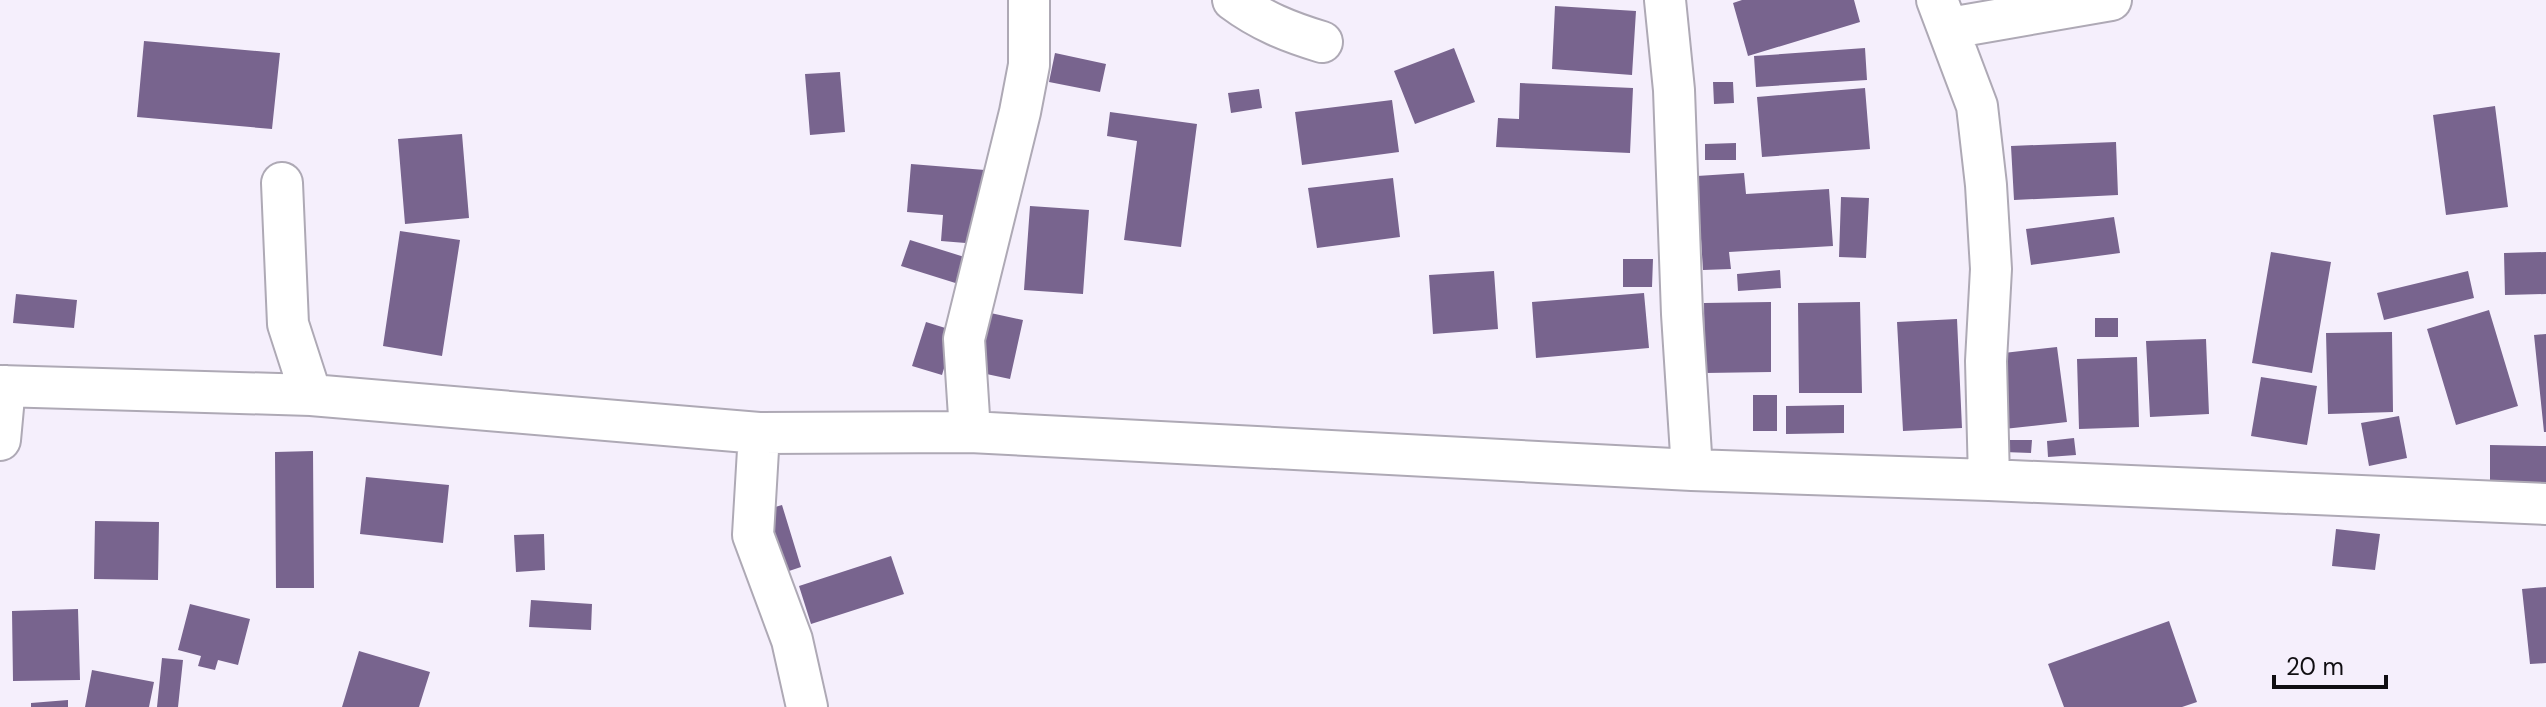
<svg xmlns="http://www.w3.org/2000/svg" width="2546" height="707" font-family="'DM Sans',sans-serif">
<rect width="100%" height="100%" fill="#f5effc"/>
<path fill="#78648e" d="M1742 0H1854L1860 22 1748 56 1733 3Z
M1555 6 1636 11 1632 75 1552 69Z
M144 41 280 53 272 129 137 117Z
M1454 48 1475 102 1415 124 1394 71Z
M1865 48 1867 80 1756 87 1754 56Z
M1055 53 1106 64 1100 92 1049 82Z
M840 72 845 132 810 135 805 74Z
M1713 82H1733L1734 103 1714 104Z
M1520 83 1633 88 1630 153 1496 147 1498 118 1519 119Z
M1865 88 1870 149 1762 157 1757 97Z
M1259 89 1262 108 1231 113 1228 93Z
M1392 100 1399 152 1302 165 1295 112Z
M2495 106 2508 207 2446 215 2433 115Z
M1110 112 1197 124 1181 247 1124 240 1137 141 1107 136Z
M462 134 469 218 405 224 398 139Z
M2116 142 2118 195 2014 200 2011 146Z
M1736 143V160H1705V144Z
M911 164 985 170 978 244 941 241 943 215 907 212Z
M1744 173 1746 194 1829 189 1833 246 1729 252 1731 269 1703 270 1697 176Z
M1393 178 1400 237 1317 248 1308 188Z
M1841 197 1869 198 1866 258 1839 257Z
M1030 206 1089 210 1083 294 1024 290Z
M2114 217 2120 253 2031 265 2026 229Z
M400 231 460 240 442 356 383 346Z
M910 240 974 260 965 286 901 266Z
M2271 252 2331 262 2312 373 2252 363Z
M2546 252V294L2505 295 2504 253Z
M1623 259H1653L1652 287H1623Z
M1780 270 1781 288 1738 291 1737 274Z
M1494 271 1498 329 1433 334 1429 275Z
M2468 271 2474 298 2384 320 2377 293Z
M1644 293 1649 348 1536 358 1532 302Z
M16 294 77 300 74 328 13 323Z
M1771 302V372L1705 373 1704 303Z
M1860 302 1862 393H1799L1798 303Z
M2489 310 2518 406 2456 425 2427 329Z
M986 312 1023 320 1010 379 977 372Z
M2095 318H2118V337H2095Z
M1957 319 1962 428 1903 431 1897 322Z
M926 322 955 331 942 375 912 366Z
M2392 332 2393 412 2328 414 2326 333Z
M2546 334V432H2544L2534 335Z
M2206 339 2209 414 2150 417 2146 341Z
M2057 347 2067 422 2004 429 1995 354Z
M2137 357 2139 427 2079 429 2077 359Z
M2261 377 2317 386 2307 445 2251 436Z
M1753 395H1777V431H1753Z
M1844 405V433L1786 434V406Z
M2399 416 2407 458 2369 466 2361 423Z
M2074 438 2076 455 2048 457 2047 441Z
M2005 440H2032L2031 453 2004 452Z
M2490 445 2546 446V487H2490Z
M313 451 314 588H276L275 452Z
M366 477 449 485 443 543 360 534Z
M782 505 801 567 777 575 758 512Z
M95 521 159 522 158 580 94 579Z
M2336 529 2380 534 2375 570 2332 566Z
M544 534 545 570 516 572 514 535Z
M891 556 904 594 811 624 799 586Z
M2546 587V663L2530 664 2522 589Z
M531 600 592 604 591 630 529 627Z
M190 604 250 619 238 665 218 660 215 670 198 666 201 656 178 650Z
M78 609 80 680 13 681 12 611Z
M2169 621 2197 702 2182 707H2064L2048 664Z
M359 651 430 672 419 707H342Z
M162 658 183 660 178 707H157Z
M92 670 154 682 149 707H85Z
M68 700V707H31V703Z"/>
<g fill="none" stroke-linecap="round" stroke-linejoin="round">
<defs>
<path id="minor" d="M1233 0C1261 21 1289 32 1322 42
M1665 0 1674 90 1682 314 1692 470
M1937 0 1977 106 1986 185 1991 269 1986 361 1989 480
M1950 28 2111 0
M282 183 288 324 311 395
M0 386 311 395 759 433 970 432 1692 470 1989 480 2546 504
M970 432 964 339 1020 112 1029 65V0
M759 433 753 535 792 640 807 707
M0 440 5 386"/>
</defs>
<use href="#minor" stroke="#aea9b5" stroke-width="44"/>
<use href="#minor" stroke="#fff" stroke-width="40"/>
</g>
<path d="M2274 675v12h112v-12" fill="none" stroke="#100e12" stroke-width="4"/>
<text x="2286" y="675" font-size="24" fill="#100e12" stroke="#f5effc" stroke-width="6" paint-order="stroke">20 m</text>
</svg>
